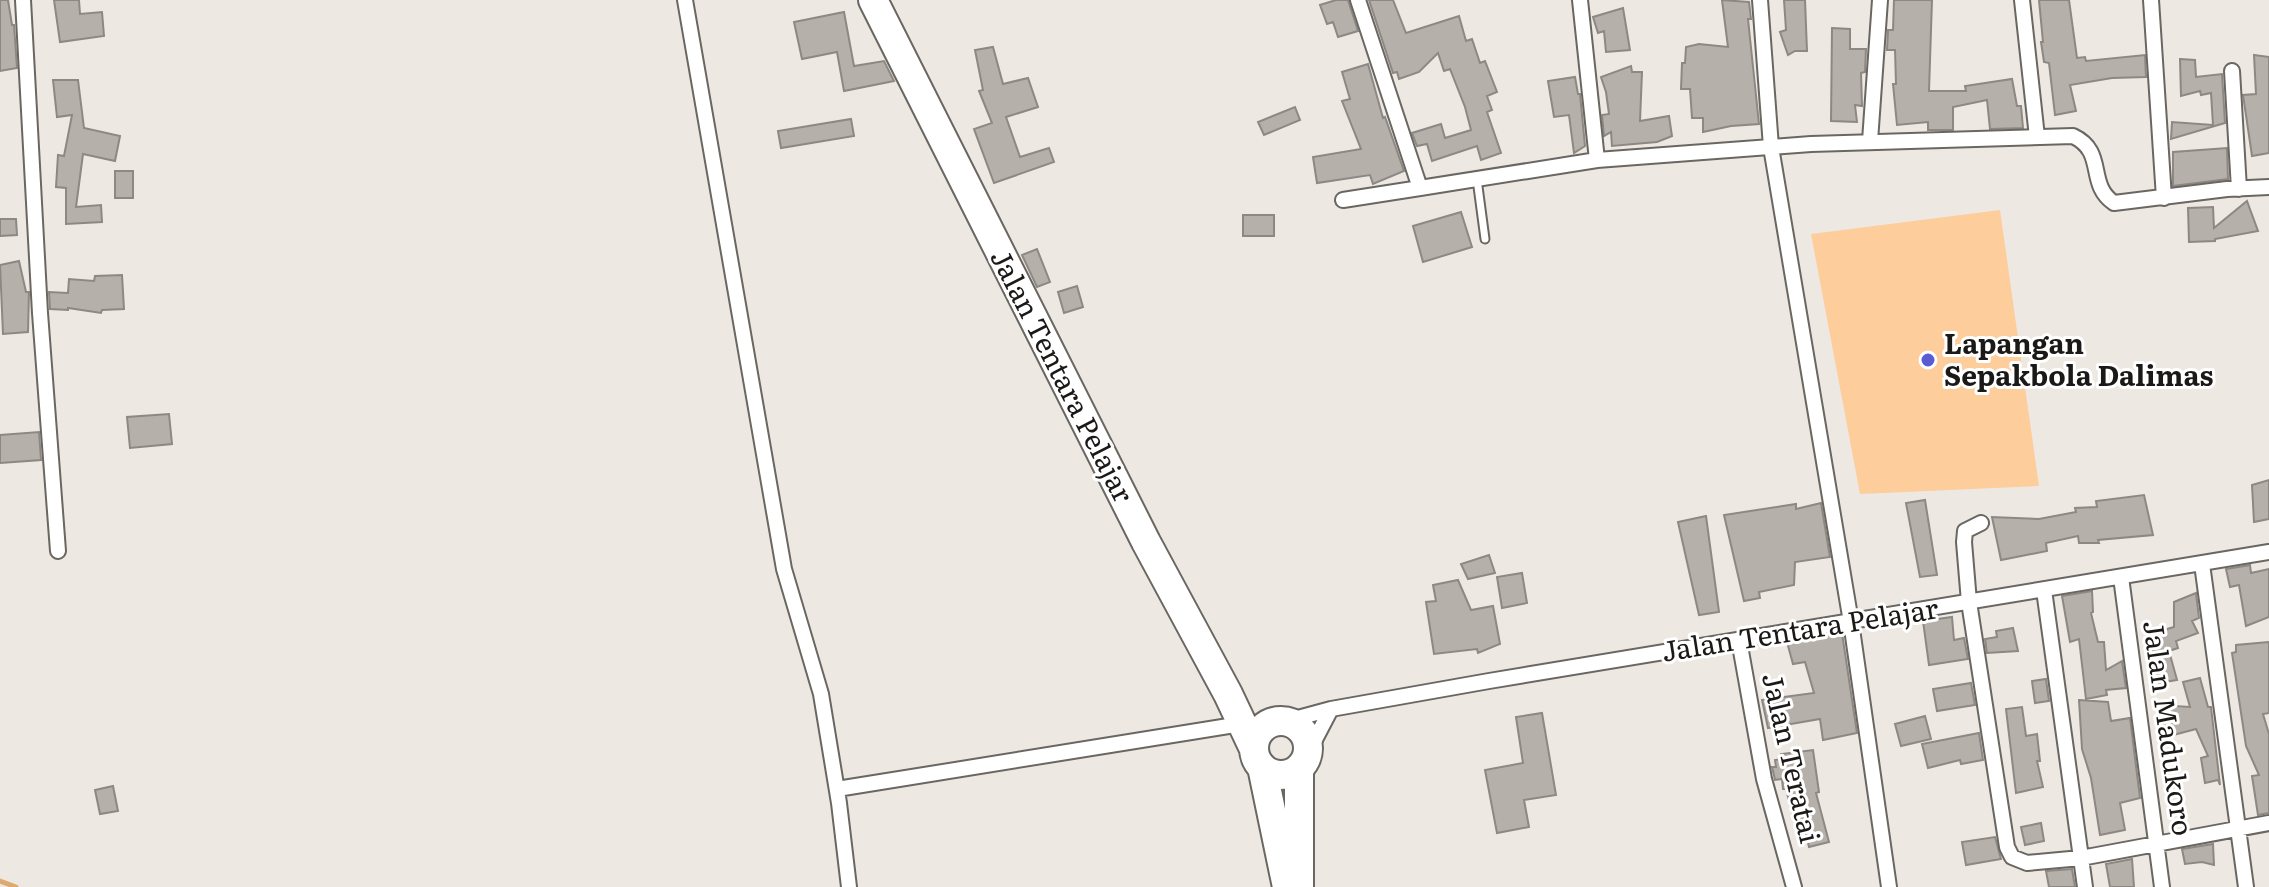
<svg xmlns="http://www.w3.org/2000/svg" width="2269" height="887" font-family="Literata,serif">
<rect width="100%" height="100%" fill="#eee8e3"/>
<path fill="#fdce9b" d="M2000 210 2039 486 1860 494 1811 234Z"/>
<g fill="none" stroke-linecap="round" stroke-linejoin="round">
<path stroke="#deaa71" stroke-width="5" d="M0 881 16 887"/>
</g>
<path fill="#b5b0aa" stroke="#8d8883" stroke-width="2" d="M0 0H8L12 25H14L17 68 0 71Z
M54 0H79L80 14 102 12 104 36 60 42Z
M1336 0H1348L1358 31 1338 37 1333 22 1327 24 1320 5Z
M1369 0H1393L1406 33 1459 16 1466 41 1472 39 1480 63 1485 61 1497 92 1487 96 1492 110 1487 112 1501 153 1481 160 1477 146 1432 161 1427 144 1417 146 1412 133 1441 124 1445 138 1471 130 1465 107 1450 69 1444 71 1438 53 1419 72 1399 79 1397 72 1393 73Z
M1722 0 1749 2 1751 19H1748L1759 124 1731 126 1703 132V118H1692L1690 89H1681L1682 63H1685L1686 47 1699 44 1728 47Z
M1784 0H1805L1807 51H1795L1788 55 1780 32 1786 30Z
M1894 0H1932L1929 91H1966L1965 86 2012 79 2017 106H2021L2023 128 1990 129 1987 100 1953 107V130H1928V122L1897 125 1893 84H1896L1895 50H1887L1888 30H1893Z
M2039 0H2069L2077 58 2085 57 2086 61 2145 55 2146 77 2112 78 2070 85 2076 111 2055 115 2049 63 2044 62 2041 42H2043Z
M1623 8 1630 50 1606 52 1604 31 1598 33 1593 17Z
M844 12 854 66 884 61 894 81 844 91 837 52 802 59 794 22Z
M1832 28 1850 29V49H1866L1865 72 1861 73 1862 106 1855 105 1857 122 1831 121Z
M993 47 1003 84 1028 78 1038 107 1006 117 1020 157 1049 148 1054 162 994 183 974 129 992 123 979 91 983 90 975 50Z
M2254 55 2269 57V153L2252 156 2243 95 2256 94Z
M2180 59 2195 60 2196 77 2222 74 2225 123 2171 139 2172 122 2213 125 2211 93 2201 95 2200 91 2181 96Z
M1368 64 1383 118 1385 117 1404 171 1373 184 1370 175 1317 183 1313 157 1361 149 1342 101 1350 99 1342 72Z
M1631 66 1632 72H1642L1640 121 1669 116 1672 136 1657 142 1612 146 1611 132 1604 136 1602 115 1609 114 1606 92 1601 77Z
M1575 77 1578 94H1580L1585 146 1574 153 1569 115 1554 117 1548 81Z
M53 80H78L84 128 120 136 115 161 83 154 76 207 101 205 102 222 66 224V188L56 187 58 155 64 156 72 115 57 117Z
M1295 107 1300 120 1264 135 1258 122Z
M851 119 854 136 781 148 778 131Z
M2227 148 2228 179 2173 186V152Z
M115 171H133V198H115Z
M2247 201 2258 231 2215 239V241L2189 242 2188 208 2213 207 2214 228Z
M1461 212 1472 247 1423 262 1413 226Z
M1243 215H1274V236H1243Z
M0 219H16L17 235 0 236Z
M1037 249 1050 282 1037 287 1022 255Z
M19 261 26 292H29L28 332 3 334 0 265Z
M122 275 124 309 102 310 101 313 68 308V310L50 309 49 292 68 293 69 279 94 281 95 276Z
M1077 286 1083 307 1064 313 1058 292Z
M169 414 172 444 130 448 127 417Z
M39 432 41 460 0 463V435Z
M2269 480V519L2254 522 2252 485Z
M2144 495 2153 535 2098 540 2099 543H2079L2078 536 2046 543 2047 551 2001 560 1992 517 2039 519 2076 512 2075 508 2097 507 2096 501Z
M1925 500 1937 575 1920 577 1906 503Z
M1821 503 1830 557 1795 562 1794 585 1759 592 1760 598 1744 601 1724 515 1796 504V509Z
M1706 516 1719 612 1699 615 1678 522Z
M1489 555 1495 573 1468 579 1461 564Z
M2250 565 2251 573 2269 569V617L2246 626 2239 585 2230 587 2226 569Z
M1522 573 1527 603 1502 608 1497 577Z
M1458 580 1471 610 1493 606 1500 644 1478 653 1477 649 1434 654 1426 602 1436 601 1433 585Z
M2092 591 2093 612 2091 613 2098 642H2104L2106 670 2122 661 2126 688 2106 690 2107 695 2086 699 2079 639 2070 642 2062 596Z
M2196 593 2199 618 2192 621 2198 633 2176 641 2178 648 2169 651 2177 680 2159 683 2150 634 2174 627V602Z
M1952 617 1954 640 1964 638 1968 659 1929 665 1923 621Z
M2013 628 2018 651 1987 653 1985 639 1997 637 1996 631Z
M1842 633 1857 733 1823 740 1820 719 1768 728 1762 700 1814 693 1805 662 1793 664 1787 642Z
M2269 642V713L2263 714 2269 734V813L2258 815 2252 776 2259 775 2246 746 2232 653 2236 652V645Z
M2200 678 2208 707H2211L2220 785 2218 780 2205 783 2201 758 2208 756 2196 729 2166 737 2160 705 2190 707 2183 682Z
M2046 679 2049 701 2035 703 2032 681Z
M1971 683 1975 705 1937 711 1933 689Z
M2079 700 2108 702 2111 721 2130 718 2140 798 2120 803 2125 830 2100 835 2091 778 2082 749Z
M2022 707 2026 736 2037 734 2040 761H2037L2043 787 2016 793 2006 709Z
M1542 713 1556 795 1524 800 1529 827 1497 833 1485 770 1523 763 1516 717Z
M1925 716 1931 739 1901 746 1895 724Z
M1979 733 1983 760 1961 764 1960 760 1928 768 1922 744Z
M1813 750 1819 792 1816 793 1829 842 1809 847 1803 822 1795 824 1786 789H1783L1782 779 1775 780 1772 767H1776L1775 760 1782 759 1781 754Z
M113 786 118 811 100 814 95 790Z
M2041 823 2044 841 2025 845 2021 827Z
M1995 837 2001 859 1966 865 1962 842Z
M2213 844 2214 865 2202 862 2185 864 2182 849Z
M2132 859 2134 887H2110L2106 864Z
M2072 869 2075 887H2049L2046 871Z"/>
<g fill="none" stroke-linecap="round" stroke-linejoin="round">
<defs>
<path id="lane" d="M1477 179 1485 239"/>
<path id="street" d="M23 0 40 313 58 551
M685 0 784 569 821 694 839 803 849 887
M1358 0 1420 188 1597 160 1811 144 2073 136C2107 152 2086 184 2114 203L2227 189 2269 187
M1580 0 1597 160
M1760 0 1771 147 1851 622 1889 887
M2022 0 2037 137
M2151 0 2164 198
M2232 71 2239 189
M1870 141 1880 0
M1343 200 1420 188
M1981 523 1965 531 1964 542 1969 602 2007 847 2012 857 2027 863 2081 858 2269 823
M2202 564 2246 887
M2121 577 2162 887
M2044 590 2085 887
M1739 640 1764 779 1794 887
M1283 722 1331 709 1489 681 2269 552
M1308 753 1331 709
M837 789 1241 724"/>
<path id="highway" d="M873 0 1146 542 1228 694 1254 749
M1254 748a27 27 0 1 1 54 0a27 27 0 1 1-54 0Z
M1262 767 1287 887
M1299 768V887"/>
</defs>
<use href="#lane" stroke="#6a6661" stroke-width="11"/>
<use href="#street" stroke="#6a6661" stroke-width="18"/>
<use href="#highway" stroke="#6a6661" stroke-width="32"/>
<use href="#lane" stroke="#fff" stroke-width="7"/>
<use href="#street" stroke="#fff" stroke-width="14"/>
<use href="#highway" stroke="#fff" stroke-width="28"/>
</g>
<circle fill="#5b5bd3" stroke="#fff" stroke-width="3" cx="1928" cy="360" r="8"/>
<g text-anchor="middle" stroke-width="6" stroke-linejoin="round" paint-order="stroke">
<g font-size="28" font-weight="bold" fill="#1b1917" stroke="#fff" text-anchor="start">
<text x="1944" y="354">Lapangan<tspan x="1944" dy="32">Sepakbola Dalimas</tspan></text>
</g>
<g font-size="28" fill="#1b1917" stroke="#fff">
<text transform="translate(1062 376) rotate(63)" y="10">Jalan Tentara Pelajar</text>
<text transform="translate(1800 630) rotate(-9)" y="10">Jalan Tentara Pelajar</text>
<text transform="translate(2168 728) rotate(82)" y="10">Jalan Madukoro</text>
<text transform="translate(1791 758) rotate(77)" y="10">Jalan Teratai</text>
</g>
</g>
</svg>
